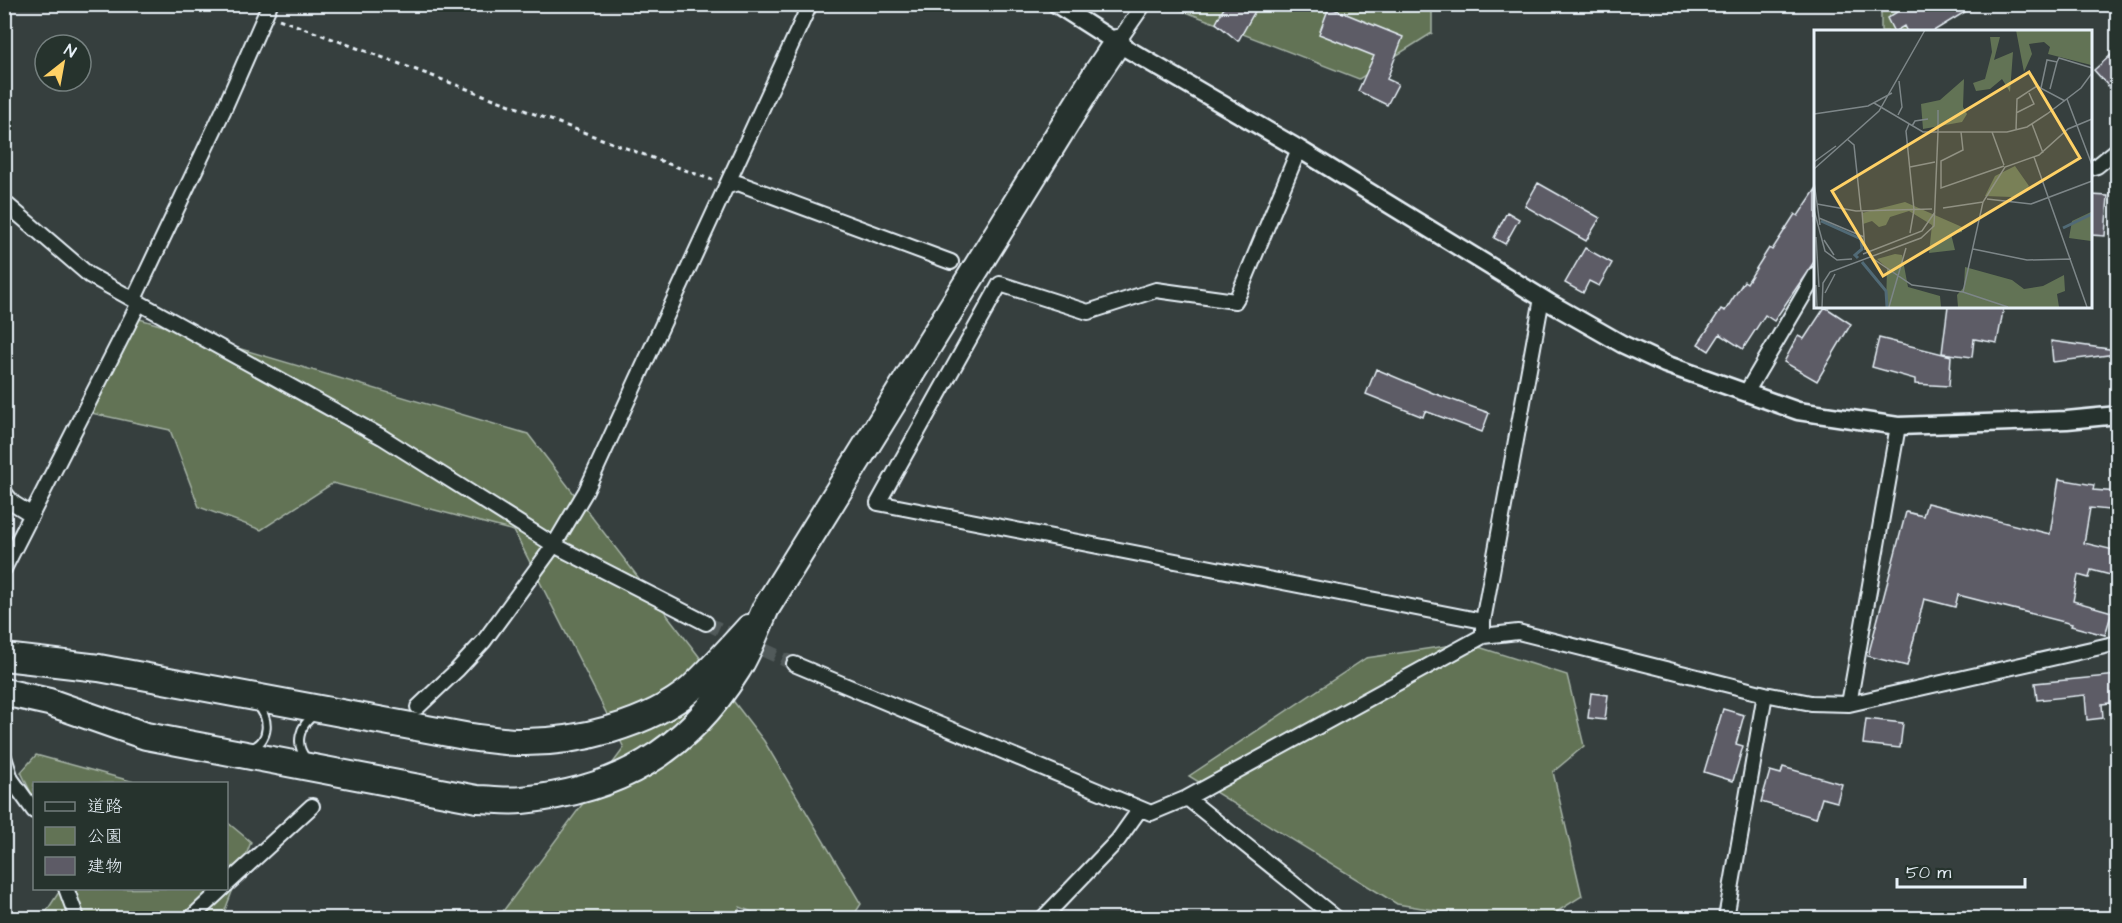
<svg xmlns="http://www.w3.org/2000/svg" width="2122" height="923" font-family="'Architects Daughter','Klee One',sans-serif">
<rect width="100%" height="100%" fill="#363f3e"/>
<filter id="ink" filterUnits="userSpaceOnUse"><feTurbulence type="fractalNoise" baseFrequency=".0167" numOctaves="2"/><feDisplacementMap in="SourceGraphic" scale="12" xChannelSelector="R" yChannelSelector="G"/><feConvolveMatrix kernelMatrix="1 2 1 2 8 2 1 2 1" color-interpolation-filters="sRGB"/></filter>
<g filter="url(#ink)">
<path fill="#627355" stroke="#a5b2a6" stroke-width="1.5" d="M1168 5H1432V33L1359 79Z
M1881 5H1936L1913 32 1881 31Z
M133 317 528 434 764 741 861 904 852 918H766L740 907 736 918H498L624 748 514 531 333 483 261 530 199 507 170 430 91 413Z
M1466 643 1567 675 1584 746 1553 772 1582 896 1547 918H1484L1397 904 1189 776 1366 658Z
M36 755 138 783 34 784V799L21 772Z
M227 822 251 842 222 918H42L61 889 226 888Z"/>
<path fill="#5d5b66" stroke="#e8f1f8" stroke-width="1.5" d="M1226 4H1259L1238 41 1216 23Z
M1910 4H1978L1932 32H1907L1904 26 1894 32 1887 18Z
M1329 7 1403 37 1387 79 1398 84 1387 105 1358 91 1374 56 1319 34Z
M2118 49V97L2094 70Z
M1538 183 1600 218 1586 241 1525 206Z
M1816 189V259L1774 321 1765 315 1743 349 1720 334 1709 351 1698 344 1721 309 1725 311 1744 281 1747 283 1769 248 1772 250 1795 214 1798 216Z
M2091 195 2108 196 2105 236 2091 235Z
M1507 212 1519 219 1505 244 1494 238Z
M1585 248 1612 263 1599 286 1589 281 1583 293 1565 283Z
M1948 306H2004L1997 343 1974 339 1972 357 1942 353Z
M1825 307 1851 324 1817 381 1784 362 1798 336 1804 339Z
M1879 338 1951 356 1949 386 1915 384V379L1872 367Z
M2051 341 2116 350V354L2053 362Z
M1376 369 1433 393 1489 413 1482 432 1425 411 1423 417 1366 394Z
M2059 479 2094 485 2093 490 2118 492V511L2090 508 2084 543 2118 551V577L2091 570 2089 578 2078 575 2073 601 2112 612 2105 635 2071 626 2072 624 1958 595 1955 607 1924 599 1907 666 1868 656 1906 512 1923 516 1927 503 2050 534Z
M2118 675V702L2102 704 2103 718 2087 720 2085 695 2037 700 2035 683Z
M1591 693 1608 695 1605 720 1588 718Z
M1723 709 1744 715 1736 744 1743 746 1733 781 1704 772Z
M1866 719 1903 723 1900 748 1863 744Z
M1783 767 1842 784 1837 802 1822 798 1816 818 1761 802 1770 771 1781 774Z"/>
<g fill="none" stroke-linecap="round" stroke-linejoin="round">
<path stroke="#515a5a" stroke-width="14" stroke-dasharray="14 7" stroke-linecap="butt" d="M706 623 794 664"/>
<defs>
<path id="service" d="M250 748C270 743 271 716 256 705
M307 759C294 745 299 725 315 715"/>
<path id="minor" d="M1117 43 1144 4
M1299 149 1238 296 1235 301 1156 290 1088 312 1000 284 878 503 1483 621
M2090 168 2097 166 2118 149
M728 186 738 183 951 262
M4 202 89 275 382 437 554 545 706 623
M134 299 224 109 270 4
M1746 393 1816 274
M4 492 13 503 32 515
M4 569 139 303
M1483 631V621L1542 298
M794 664 1151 813 1187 798 1483 636 1518 632 1765 694 1811 703 1849 704 2118 643
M1849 704 1898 426
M418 707 457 670 484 641 554 545 586 491 810 4
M4 757 11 779 34 811
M1187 798 1336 918
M226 885 312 806
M66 888 77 918
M191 918 223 888
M1043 918 1118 840 1140 809
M1726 918 1765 694"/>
<path id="tertiary" d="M1056 4 1117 43 1299 149 1550 303 1622 344 1665 364 1798 411 1898 426 2067 420 2118 415"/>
<path id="motorway" d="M4 657 99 668 470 737C487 739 503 742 520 742 576 743 649 725 692 688 712 669 730 649 749 628
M4 692 49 702 146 736 477 799C492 799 508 802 522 800 617 791 686 752 737 670 749 651 757 628 766 608L1095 76 1117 43"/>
</defs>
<use href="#service" stroke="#e8f1f8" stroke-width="11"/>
<use href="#minor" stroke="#e8f1f8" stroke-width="18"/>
<use href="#tertiary" stroke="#e8f1f8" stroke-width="21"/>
<use href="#motorway" stroke="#e8f1f8" stroke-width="30"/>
<path stroke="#e8f1f8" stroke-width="3" stroke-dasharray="4.5 4.5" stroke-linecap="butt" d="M279 19 712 180"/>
<use href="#service" stroke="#26332d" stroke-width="7"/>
<use href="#minor" stroke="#26332d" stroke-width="14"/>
<use href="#tertiary" stroke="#26332d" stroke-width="16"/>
<use href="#motorway" stroke="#26332d" stroke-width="26"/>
</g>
</g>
<g transform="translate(1814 30)">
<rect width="278" height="278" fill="#363f3e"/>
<path d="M202 0H277V35L234 24 236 17 230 12 215 14 218 24 210 42ZM176 7H186L180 30 199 22 196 62 188 49 176 59 162 61 159 53 171 49 178 22ZM150 49 149 77 153 84 148 92 109 99 107 74 126 70ZM201 136 215 156 212 161 198 167 171 166 181 146ZM91 172 148 197V202L137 204 141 220 115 223 118 195 95 181 76 187 72 195 65 197 58 191 49 194 48 183ZM277 182V211L255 208 258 191ZM81 224 88 225 94 257 126 266 127 277H72L73 238 63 229ZM151 237 198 250 210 259 229 256 250 245 251 261 243 264 245 277H144L143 265 150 257Z" fill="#627355"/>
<path fill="none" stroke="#516a76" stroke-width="3" d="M7 191 47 209 48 219 41 225 44 228M249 198 278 184M48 232 72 261 73 277"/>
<path fill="none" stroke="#7d8688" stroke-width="1.5" d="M227 58 233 30 243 32 245 28 278 38M236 59 243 32M253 69 278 135M60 73 109 102H193L213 97 233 84 267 58 278 43M124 80V102M202 83 220 74 215 63M0 84 54 76 78 63M84 85 88 77 85 51M95 94 92 101 100 180 96 203M218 94 229 123M98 96 101 91 114 89M202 100 203 69 223 56 251 71M147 102 149 120 127 131V158L190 136M178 102 190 135M33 109 40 115 47 181M220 127 273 277M0 132 22 116M96 137 121 132M0 139 65 81 111 0M0 152 6 195M173 169 217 174 278 151M3 174 42 181 118 179M129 178 169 172M0 180 11 221 23 230 38 229M48 181 51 220M5 188 50 207M2 207 5 257M10 210 20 225M159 219 213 230 257 229M49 224 108 201 121 182M58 228 98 255 149 262 194 277M2 255 3 277M149 262 169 172 191 137 225 125 254 99 278 89M11 263 21 244M8 277 9 253 16 242 107 208 120 196 124 102M75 277 92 218"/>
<path fill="#ffd166" fill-opacity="0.15" stroke="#ffd166" stroke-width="3" d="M215 42 266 128 69 246 18 161Z"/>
<rect width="278" height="278" fill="none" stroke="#e8f1f8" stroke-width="3"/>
</g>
<rect width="2122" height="923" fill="none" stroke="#26332d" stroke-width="24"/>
<rect x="12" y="12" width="2098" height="899" fill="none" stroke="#e8f1f8" stroke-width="2" filter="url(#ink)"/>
<rect x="33" y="782" width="195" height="108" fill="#26332d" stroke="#747f7e" stroke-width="1.5"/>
<rect x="45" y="802" width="30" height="9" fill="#26332d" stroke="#747f7e" stroke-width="1.5"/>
<text x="87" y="812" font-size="18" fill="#e8f1f8">道路</text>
<rect x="45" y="827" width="30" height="18" fill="#627355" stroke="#747f7e" stroke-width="1.5"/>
<text x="87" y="842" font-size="18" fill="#e8f1f8">公園</text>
<rect x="45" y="857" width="30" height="18" fill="#5d5b66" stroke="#747f7e" stroke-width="1.5"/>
<text x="87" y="872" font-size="18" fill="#e8f1f8">建物</text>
<g transform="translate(63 63) rotate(31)"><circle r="28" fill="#26332d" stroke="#747f7e" stroke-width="1.5"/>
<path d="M0-4.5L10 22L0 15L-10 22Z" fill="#ffd166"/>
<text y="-9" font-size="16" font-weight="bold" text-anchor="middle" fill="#e8f1f8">N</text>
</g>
<path d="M1897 878v9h128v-9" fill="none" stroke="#e8f1f8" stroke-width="3"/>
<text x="1906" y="878" font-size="18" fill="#e8f1f8" stroke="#26332d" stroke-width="4.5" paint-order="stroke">50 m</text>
</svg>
